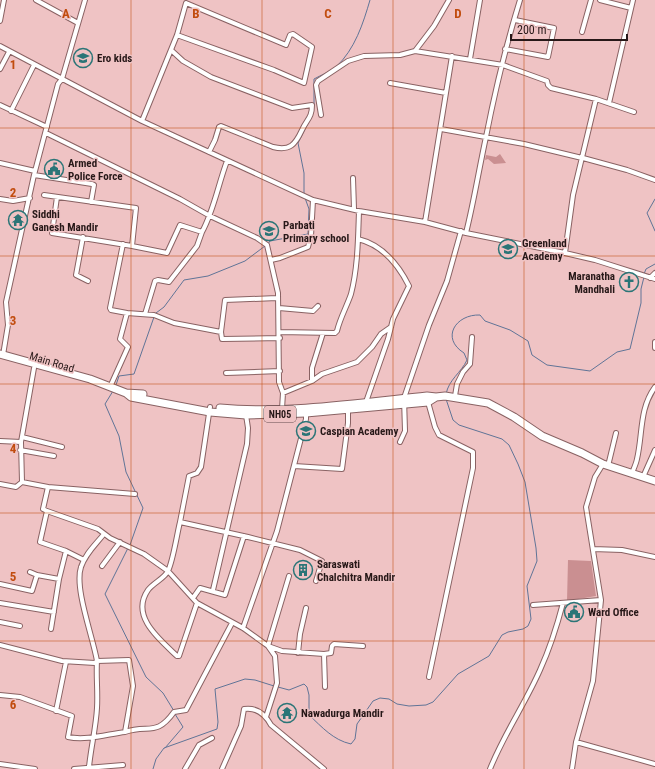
<svg xmlns="http://www.w3.org/2000/svg" width="655" height="769" font-family="'Roboto Condensed',sans-serif">
<rect width="100%" height="100%" fill="#efc3c4"/>
<path fill="#ca8f91" d="M500 154 506 163 494 164 488 159 485 160 486 155 496 157Z
M568 560 591 561 596 596 567 601Z"/>
<g fill="none" stroke-linecap="round" stroke-linejoin="round">
<path stroke="#607497" stroke-width="1" d="M314 105V79C321 75 330 72 336 67 355 49 363 24 370 0
M304 195V173L298 143 308 123
M655 199 647 213 655 231
M268 244 270 241 308 234 309 209 305 198
M644 274 646 269 655 264
M156 313 164 307 184 280 208 276 245 261 265 246
M116 385 119 376 134 374 154 317
M113 391 105 404 119 436 126 472 143 508 130 545
M446 394C449 379 461 373 467 360L464 353C440 338 456 314 480 315L485 321 510 330 528 341 532 355 547 365 590 371 617 352 630 349 641 303V289L644 277
M128 548 105 594 146 677 163 693 174 711
M278 687 289 690 304 684 307 687 309 695V715C322 727 333 740 351 744L355 739 357 724 373 701 380 698 389 699 397 704 409 706 426 705 433 702 458 674 489 656 502 635 508 632 523 629 528 626 531 619 527 586 537 561 536 548 525 482 518 464 509 445 502 439 459 425 453 420 446 399
M165 748 183 727 175 714
M153 769 156 759 164 748 217 729 218 722 215 689 245 679 255 680 274 686"/>
<defs>
<path id="street" d="M36 0 78 23
M600 0 631 8
M0 21 4 0
M582 32 591 0
M0 46 142 121 313 200 359 211 425 222 466 233 565 253 595 260 655 279
M505 49 548 57 554 28 515 20
M171 50 183 61 211 77 292 108 312 105C312 118 307 119 302 130 295 145 290 151 273 147L221 126 219 127 215 140 209 152
M415 51 434 26 449 0
M470 59 480 0
M0 69 9 52
M390 83 446 93
M609 103 633 0
M0 105 47 127
M11 111 34 65
M321 115 316 85 318 81 348 61 364 56 400 55 415 51 503 65 547 81 548 85 551 88 596 99 634 112
M142 121 177 35 186 3 286 45 290 35 293 34 312 47 304 83 274 70 177 35
M441 129 524 144 582 158
M46 133 180 199 210 216 257 238 267 245 278 293 279 382 283 393 282 409
M583 158 627 170 655 180
M0 163 35 171
M34 175 92 184 94 185 91 202
M353 178 354 209
M44 195 136 208 132 246 167 253 180 225 202 232C214 210 218 185 227 161
M57 197 52 233 132 246
M0 199 13 201 30 198
M425 222 452 56
M466 233C474 201 479 169 486 137 495 91 506 45 520 0
M83 237 76 275 88 281
M358 239C383 245 398 264 409 286L393 319 388 339 366 402
M123 244 110 308 111 310 127 313
M565 253 573 195 596 99
M271 260 280 258 308 247 311 236 313 200
M650 278 655 273
M279 308 313 311 318 306
M145 314 155 281 158 280 169 282 197 246 202 232
M221 332 225 300 277 298
M279 332 335 333 337 331C340 318 347 306 351 294 358 267 358 238 359 211
M655 342V348
M3 355 8 325 6 302 34 175 58 84 62 79 85 0
M34 368 21 442 22 482 48 487 43 509 47 511 98 529 110 538 144 554 168 571 197 603 243 628 268 646 275 656 277 683 266 717
M226 373 280 371
M312 381V368L323 333
M110 387 128 347 120 339 127 313 154 315 174 323 221 332 222 339 280 338
M283 393 312 381 322 374 357 362 372 347 381 334 391 327
M455 396 457 384 463 372 470 364 472 337
M428 402 435 427 439 435 473 452V468L429 677
M210 407 201 467 197 473 189 476 180 522 248 537 300 550 322 561 316 581
M22 437 62 447
M0 441 21 442
M400 442 405 431 404 398 429 325 447 281 461 231
M20 450 54 456
M294 466 342 469 348 423V409
M608 466 616 433
M632 473C634 468 636 464 637 459 643 433 639 409 655 387
M643 477 655 450
M0 484 16 487 22 482
M48 487 135 494
M47 511 40 542 66 551 59 579 51 629
M180 522C177 534 173 561 168 571 165 578 153 583 148 590 130 616 159 639 177 656H179L197 603
M593 549 622 550 655 557
M66 551 84 560
M102 566 120 542
M30 572 37 575
M289 576 268 646 282 651 324 654 331 653 332 646 334 644 363 646
M0 584 32 591 37 575 59 579
M213 590 247 444 248 428 246 415
M193 598 200 588 225 595 244 536
M0 603 54 612
M533 605 601 600
M0 622 20 626
M243 628 277 531 306 419V412
M0 645 62 661 95 663 97 661C93 637 74 588 81 567 85 554 96 544 104 534
M298 653 300 634 306 608
M324 654 325 687
M0 695 20 697 72 716 68 737C86 741 108 734 125 732L133 686 129 660 97 661C96 676 98 692 97 708 96 727 91 747 89 767
M56 711 66 662
M125 732C149 724 156 737 174 712L186 710 232 623
M576 742 655 764
M0 764 35 769
M74 769 123 765
M185 769 199 745 212 738
M222 769 241 726 244 709C257 707 265 714 271 725L324 769
M490 769C504 734 525 704 540 670 550 648 557 626 563 603
M572 769 576 742 593 681 601 600 586 507 595 477 603 464"/>
<path id="primary" d="M0 354 90 379 126 393 143 394
M126 393 131 397 210 412 246 415 306 413 428 402 436 397 445 396 488 403 514 417 542 436 582 453 603 464 655 481
M220 408C287 414 360 403 427 396L436 397"/>
</defs>
<use href="#street" stroke="#896263" stroke-width="6"/>
<use href="#primary" stroke="#896263" stroke-width="9"/>
<use href="#street" stroke="#fff" stroke-width="4"/>
<use href="#primary" stroke="#fff" stroke-width="7"/>
</g>
<path fill="none" stroke="#c14c0e" stroke-width="1" stroke-opacity="0.55" d="M131 0V769M262 0V769M393 0V769M524 0V769M0 128H655M0 256H655M0 384H655M0 513H655M0 641H655"/>
<defs>
<symbol id="school-ring" viewBox="-11 -11 22 22"><circle r="9.5" fill="#efc3c4" stroke="#2b7577" stroke-width="1.5"/><path d="M0-5L7-2L0 1L-7-2ZM-4 1L0 2.5L4 1V4Q0 6-4 4Z" fill="#2b7577"/></symbol>
<symbol id="civic-ring" viewBox="-11 -11 22 22"><circle r="9.5" fill="#efc3c4" stroke="#2b7577" stroke-width="1.5"/><path d="M-.6-6.5H3V-4.5H.6V-3L4-1V1h2V6H-6V1h2V-1L-.6-3ZM-1.2 2.5V6h2.4V2.5Z" fill="#2b7577"/></symbol>
<symbol id="temple-ring" viewBox="-11 -11 22 22"><circle r="9.5" fill="#efc3c4" stroke="#2b7577" stroke-width="1.5"/><path d="M0-6L5-2H3V0L6.5 2.5H4V6H1.5V3h-3V6H-4V2.5H-6.5L-3 0V-2H-5Z" fill="#2b7577"/></symbol>
<symbol id="church-ring" viewBox="-11 -11 22 22"><circle r="9.5" fill="#efc3c4" stroke="#2b7577" stroke-width="1.5"/><path d="M-1.2-6h2.4v3.5h3.3v2.4h-3.3V6h-2.4V-.1h-3.3v-2.4h3.3Z" fill="#2b7577"/></symbol>
<symbol id="building-ring" viewBox="-11 -11 22 22"><circle r="9.5" fill="#efc3c4" stroke="#2b7577" stroke-width="1.5"/><path d="M-4-6H4V6H1V3H-1V6H-4ZM-2.5-4.3h1.7v1.8h-1.7ZM.8-4.3h1.7v1.8H.8ZM-2.5-1h1.7V.8h-1.7ZM.8-1h1.7V.8H.8Z" fill="#2b7577"/></symbol>
</defs>
<g fill-rule="evenodd">
<use href="#school-ring" x="72" y="47" width="22" height="22"/>
<use href="#civic-ring" x="43" y="158" width="22" height="22"/>
<use href="#temple-ring" x="7" y="209" width="22" height="22"/>
<use href="#school-ring" x="258" y="220" width="22" height="22"/>
<use href="#school-ring" x="497" y="238" width="22" height="22"/>
<use href="#church-ring" x="618" y="271" width="22" height="22"/>
<use href="#school-ring" x="295" y="420" width="22" height="22"/>
<use href="#building-ring" x="292" y="559" width="22" height="22"/>
<use href="#civic-ring" x="563" y="601" width="22" height="22"/>
<use href="#temple-ring" x="276" y="702" width="22" height="22"/>
</g>
<g text-anchor="middle" stroke-width="3" stroke-linejoin="round" paint-order="stroke">
<rect fill="#efc3c4" stroke="#634b4c" stroke-width="1" x="264" y="406" width="32" height="16" rx="3"/>
<g font-size="10" font-weight="bold" fill="#271818">
<text x="280" y="418">NH05</text>
</g>
<g font-size="11" font-weight="bold" fill="#271818" stroke="#efc3c4" text-anchor="start">
<text x="97" y="62">Ero kids</text>
<text x="68" y="167">Armed<tspan x="68" dy="13">Police Force</tspan></text>
<text x="32" y="218">Siddhi<tspan x="32" dy="13">Ganesh Mandir</tspan></text>
<text x="283" y="229">Parbati<tspan x="283" dy="13">Primary school</tspan></text>
<text x="522" y="247">Greenland<tspan x="522" dy="13">Academy</tspan></text>
<text x="615" y="280" text-anchor="end">Maranatha<tspan x="615" dy="13">Mandhali</tspan></text>
<text x="320" y="435">Caspian Academy</text>
<text x="317" y="568">Saraswati<tspan x="317" dy="13">Chalchitra Mandir</tspan></text>
<text x="588" y="616">Ward Office</text>
<text x="301" y="717">Nawadurga Mandir</text>
</g>
<g font-size="11" fill="#271818" stroke="#efc3c4">
<text transform="translate(52 362) rotate(17)" y="4">Main Road</text>
</g>
</g>
<g font-size="13" text-anchor="middle" font-weight="bold" fill="#c14c0e" stroke="#efc3c4" stroke-width="3" stroke-linejoin="round" paint-order="stroke">
<text x="66" y="18">A</text>
<text x="196" y="18">B</text>
<text x="328" y="18">C</text>
<text x="458" y="18">D</text>
<text x="13" y="69">1</text>
<text x="13" y="197">2</text>
<text x="13" y="325">3</text>
<text x="13" y="453">4</text>
<text x="13" y="581">5</text>
<text x="13" y="709">6</text>
</g>
<path d="M511 34v6h116v-6" fill="none" stroke="#271818" stroke-width="2"/>
<text x="517" y="34" font-size="12" fill="#271818" stroke="#efc3c4" stroke-width="3" paint-order="stroke">200 m</text>
</svg>
